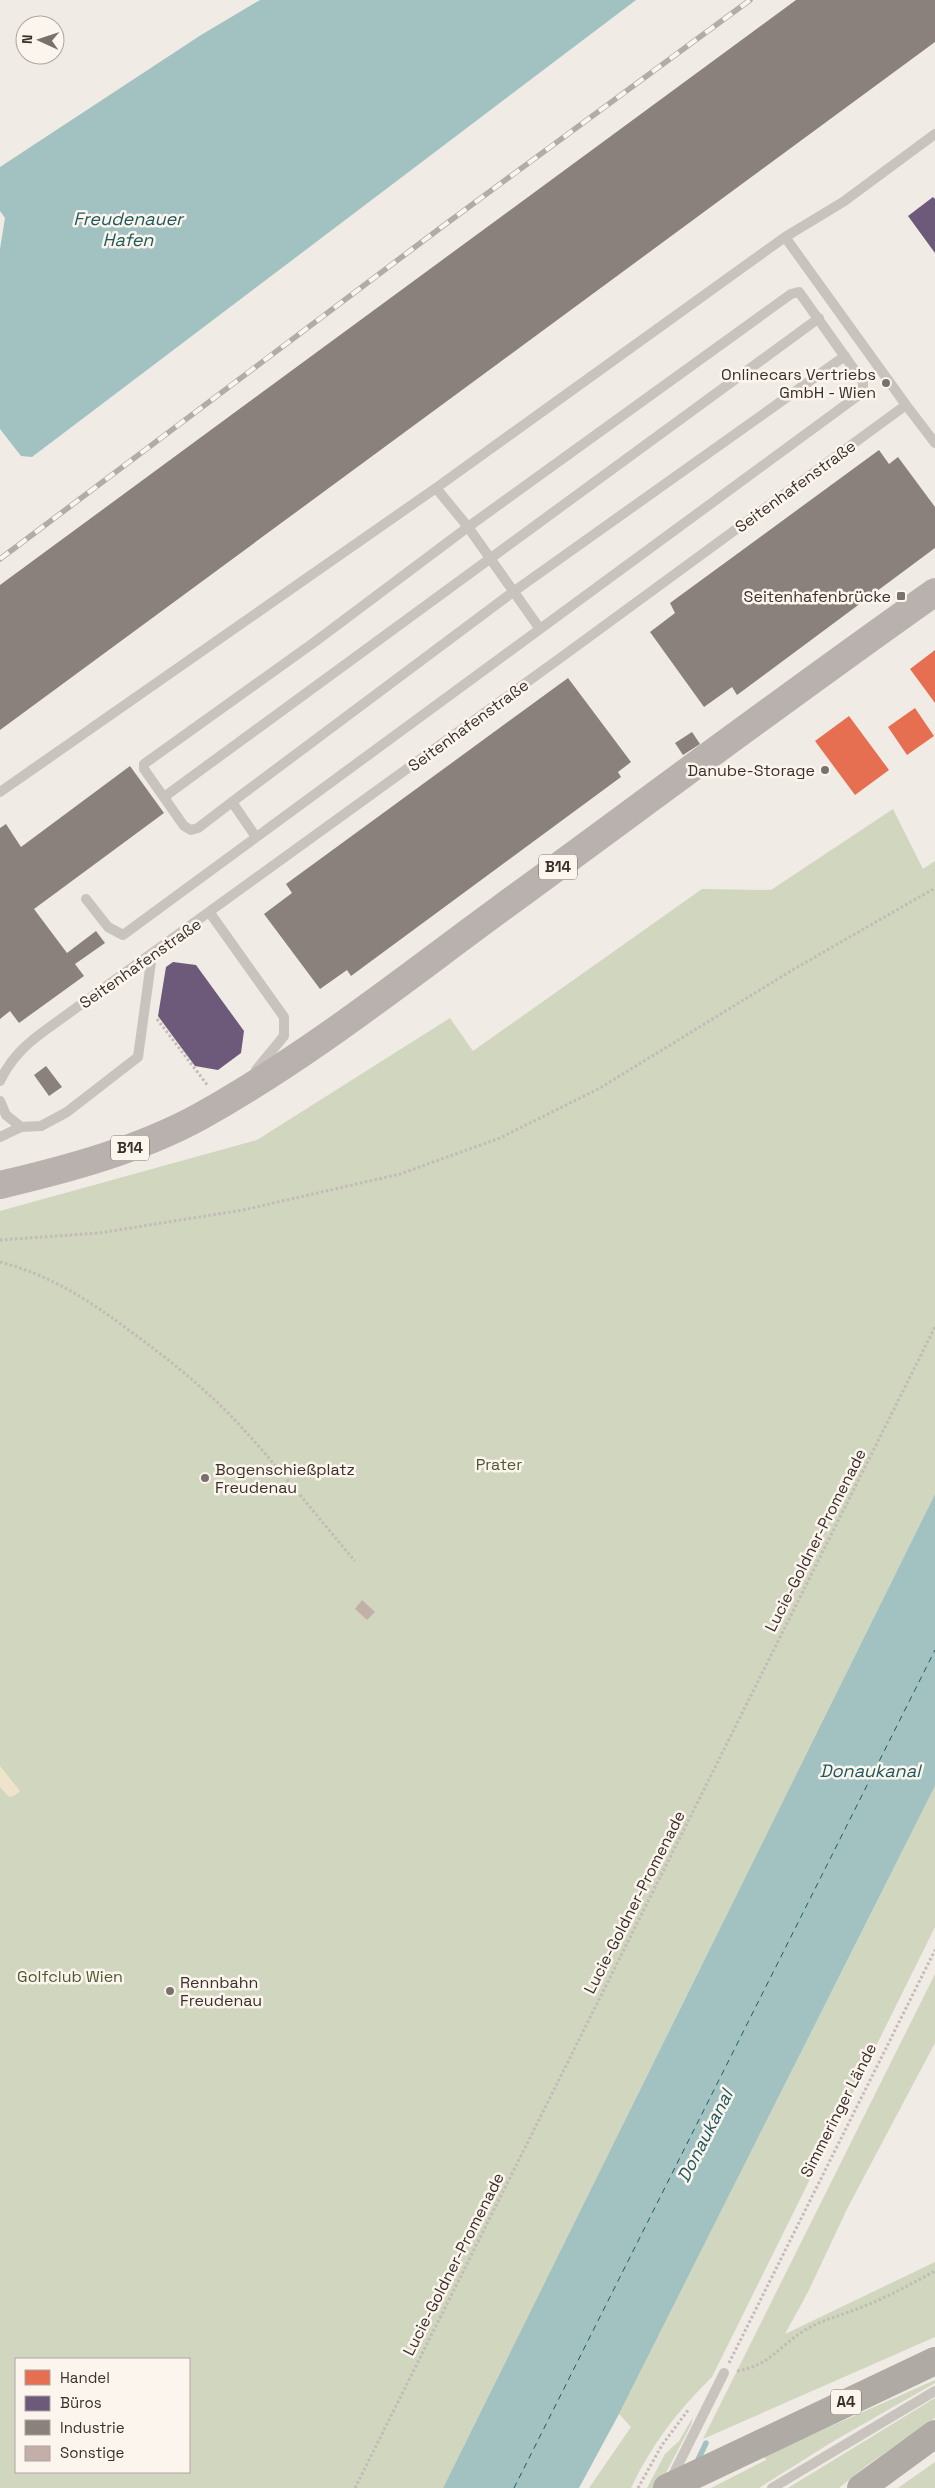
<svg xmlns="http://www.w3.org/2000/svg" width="935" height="2488" font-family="'Space Grotesk',sans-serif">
<rect width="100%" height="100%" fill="#f0ebe5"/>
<path fill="#d1d6bf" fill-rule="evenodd" d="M893 809 923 869 935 861V1494L443 2488H0V1211L257 1140 450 1018 473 1051 702 889 771 890ZM16 2359H189V2472H16Z
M935 1786V1927L712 2377C678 2410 651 2445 631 2488H589L631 2427 619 2414Z
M935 1974V2043L848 2207 808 2292 785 2334 935 2262V2337L703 2439Z
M935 2380V2383L832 2442 759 2488H711L766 2460 764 2456Z
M935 2398V2418L866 2466 839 2488H788Z
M693 2417 691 2425 658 2488H647L665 2454 679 2441Z
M935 2462V2488H898Z"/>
<path fill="#efe3cc" d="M0 1766 20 1791 14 1796 9 1797 0 1787Z"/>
<path fill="#a1c2c1" d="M260 0H636L32 457 21 456 0 429V249L5 218 0 211V167L201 35Z
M935 1494V1786L619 2414 579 2488H443Z"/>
<path fill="#e76f51" d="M935 650V703L910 669Z
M915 708 934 736 907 755 888 727Z
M849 716 889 770 855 795 815 741Z"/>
<path fill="#6d597a" d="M933 197 935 199V253L908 216Z
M173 962 196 965 244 1031 241 1053 218 1070 195 1066 158 1016 166 967Z"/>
<path fill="#8a817c" d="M796 0H935V42L0 730V585Z
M879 450 889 464 898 457 935 507V548L737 695 732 687 704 707 650 632 675 613 670 603Z
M568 678 631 762 618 772 621 777 351 976 347 970 320 989 264 914 292 893 286 884Z
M692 732 700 744 683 755 675 743Z
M130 766 164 813 34 909 67 953 96 931 105 943 75 964 84 976 19 1023 10 1011 0 1019V828L6 824 21 847Z
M46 1066 62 1087 49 1096 34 1075Z"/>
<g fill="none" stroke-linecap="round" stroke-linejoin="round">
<path stroke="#a1c2c1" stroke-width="5.5" d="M696 2464 706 2443"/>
<path stroke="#1f5a5e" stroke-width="1" stroke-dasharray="6 5" stroke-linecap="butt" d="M514 2488 935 1650"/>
</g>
<path fill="#c3afa7" d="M362 1600 375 1612 367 1620 355 1609Z"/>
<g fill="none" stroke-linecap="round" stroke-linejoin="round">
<path stroke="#c2bbb6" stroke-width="3" stroke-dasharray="2.5 2.5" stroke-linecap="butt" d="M157 1019 208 1086
M0 1240 99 1233 243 1210 400 1174 500 1138 600 1088 794 969 935 888
M0 1262C50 1275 89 1300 130 1331 167 1358 202 1386 234 1419 276 1464 315 1514 355 1561
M729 2363 935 1950
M737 2371C771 2365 779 2346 805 2330 824 2319 843 2315 862 2307 888 2297 911 2284 935 2271
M355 2488 935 1327
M638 2488 662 2445 689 2409"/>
<path stroke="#c9c3be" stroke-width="10" d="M785 237 906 405
M0 792 436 488 785 237 843 202 935 134
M164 797 819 318
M232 802 513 592 845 356
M256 837 232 802 198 828 191 830 184 826 144 769V764L316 641 468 527 791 294 799 292 863 382V392L540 629
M86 899 108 927 123 935 540 629 468 527 436 488
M210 913 284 1017V1036L256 1070
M0 1081C11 1058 26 1044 47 1029L563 656 906 405 935 443
M0 1101 6 1115 21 1127 0 1137
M21 1127 41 1126 67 1112 138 1057 152 955
M671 2479 724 2373
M772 2488 935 2391"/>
<path stroke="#b8b1ad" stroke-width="28" d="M0 1185C68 1169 139 1150 201 1116 307 1057 403 980 500 909 645 803 789 695 935 592"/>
<path stroke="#afaaa4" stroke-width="28" d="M667 2488 935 2361
M861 2488 935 2434"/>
<defs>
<path id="rail" d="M0 559 443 226 750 0"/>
</defs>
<use href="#rail" stroke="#b1aca8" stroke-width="5.5"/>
<use href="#rail" stroke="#fbf5ee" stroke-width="4" stroke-dasharray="11" stroke-linecap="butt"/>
</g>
<g fill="#7a716c" stroke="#fbf5ee" stroke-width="2">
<circle cx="886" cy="383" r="5"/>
<rect x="896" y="591" width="10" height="10" rx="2.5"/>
<circle cx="825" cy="770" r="5"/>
<circle cx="205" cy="1478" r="5"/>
<circle cx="170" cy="1991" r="5"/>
</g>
<g text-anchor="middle" stroke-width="5" stroke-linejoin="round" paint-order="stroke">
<g fill="#fbf5ee" stroke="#756b66" stroke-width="1">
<rect x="539" y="854.5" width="38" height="25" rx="4"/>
<rect x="111" y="1135.5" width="38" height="25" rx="4"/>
<rect x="831" y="2389.5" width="30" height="25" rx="4"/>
</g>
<g font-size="15" font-weight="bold" fill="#3b302b">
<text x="558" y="872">B14</text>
<text x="130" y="1153">B14</text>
<text x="846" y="2407">A4</text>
</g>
<g font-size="16" fill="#3b302b" stroke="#fbf5ee" text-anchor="end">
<text x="876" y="380">Onlinecars Vertriebs<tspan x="876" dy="18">GmbH - Wien</tspan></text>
<text x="891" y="602">Seitenhafenbrücke</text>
<text x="815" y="776">Danube-Storage</text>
<text x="215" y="1475" text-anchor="start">Bogenschießplatz<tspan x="215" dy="18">Freudenau</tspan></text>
<text x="180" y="1988" text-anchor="start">Rennbahn<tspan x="180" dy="18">Freudenau</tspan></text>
</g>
<g font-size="16" fill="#3b302b" stroke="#fbf5ee">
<text transform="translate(795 486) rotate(-36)" y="6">Seitenhafenstraße</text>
<text transform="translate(468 725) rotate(-36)" y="6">Seitenhafenstraße</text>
<text transform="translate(140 963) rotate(-35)" y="6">Seitenhafenstraße</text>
<text transform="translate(815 1540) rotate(-63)" y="6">Lucie-Goldner-Promenade</text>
<text transform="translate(634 1902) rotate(-63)" y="6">Lucie-Goldner-Promenade</text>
<text transform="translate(838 2110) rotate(-63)" y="6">Simmeringer Lände</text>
<text transform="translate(453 2264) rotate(-63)" y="6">Lucie-Goldner-Promenade</text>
</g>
<g font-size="16" fill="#4a5a2e" stroke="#fbf5ee">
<text x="499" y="1470">Prater</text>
<text x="70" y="1982">Golfclub Wien</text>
</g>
<g font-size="18" font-style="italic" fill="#1f5a5e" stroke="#fbf5ee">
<text x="128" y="225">Freudenauer<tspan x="128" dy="21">Hafen</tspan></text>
<text x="870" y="1777">Donaukanal</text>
<text transform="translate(705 2136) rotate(-63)" y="6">Donaukanal</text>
</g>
</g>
<rect x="15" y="2358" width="175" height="115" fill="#fbf5ee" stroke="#aea6a0"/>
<rect x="25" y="2370" width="25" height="15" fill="#e76f51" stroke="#aea6a0"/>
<text x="60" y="2383" font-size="15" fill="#3b302b">Handel</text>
<rect x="25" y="2396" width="25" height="15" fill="#6d597a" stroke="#aea6a0"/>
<text x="60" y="2408" font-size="15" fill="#3b302b">Büros</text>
<rect x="25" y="2420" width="25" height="15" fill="#8a817c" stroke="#aea6a0"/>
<text x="60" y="2433" font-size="15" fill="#3b302b">Industrie</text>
<rect x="25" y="2446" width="25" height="15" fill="#c3afa7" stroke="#aea6a0"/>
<text x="60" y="2458" font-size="15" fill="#3b302b">Sonstige</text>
<g transform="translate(40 40) rotate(273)"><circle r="24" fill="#fbf5ee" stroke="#aea6a0"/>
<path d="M0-4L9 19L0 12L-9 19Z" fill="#7a716c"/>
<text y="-8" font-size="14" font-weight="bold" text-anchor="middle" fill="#3b302b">N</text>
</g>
</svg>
